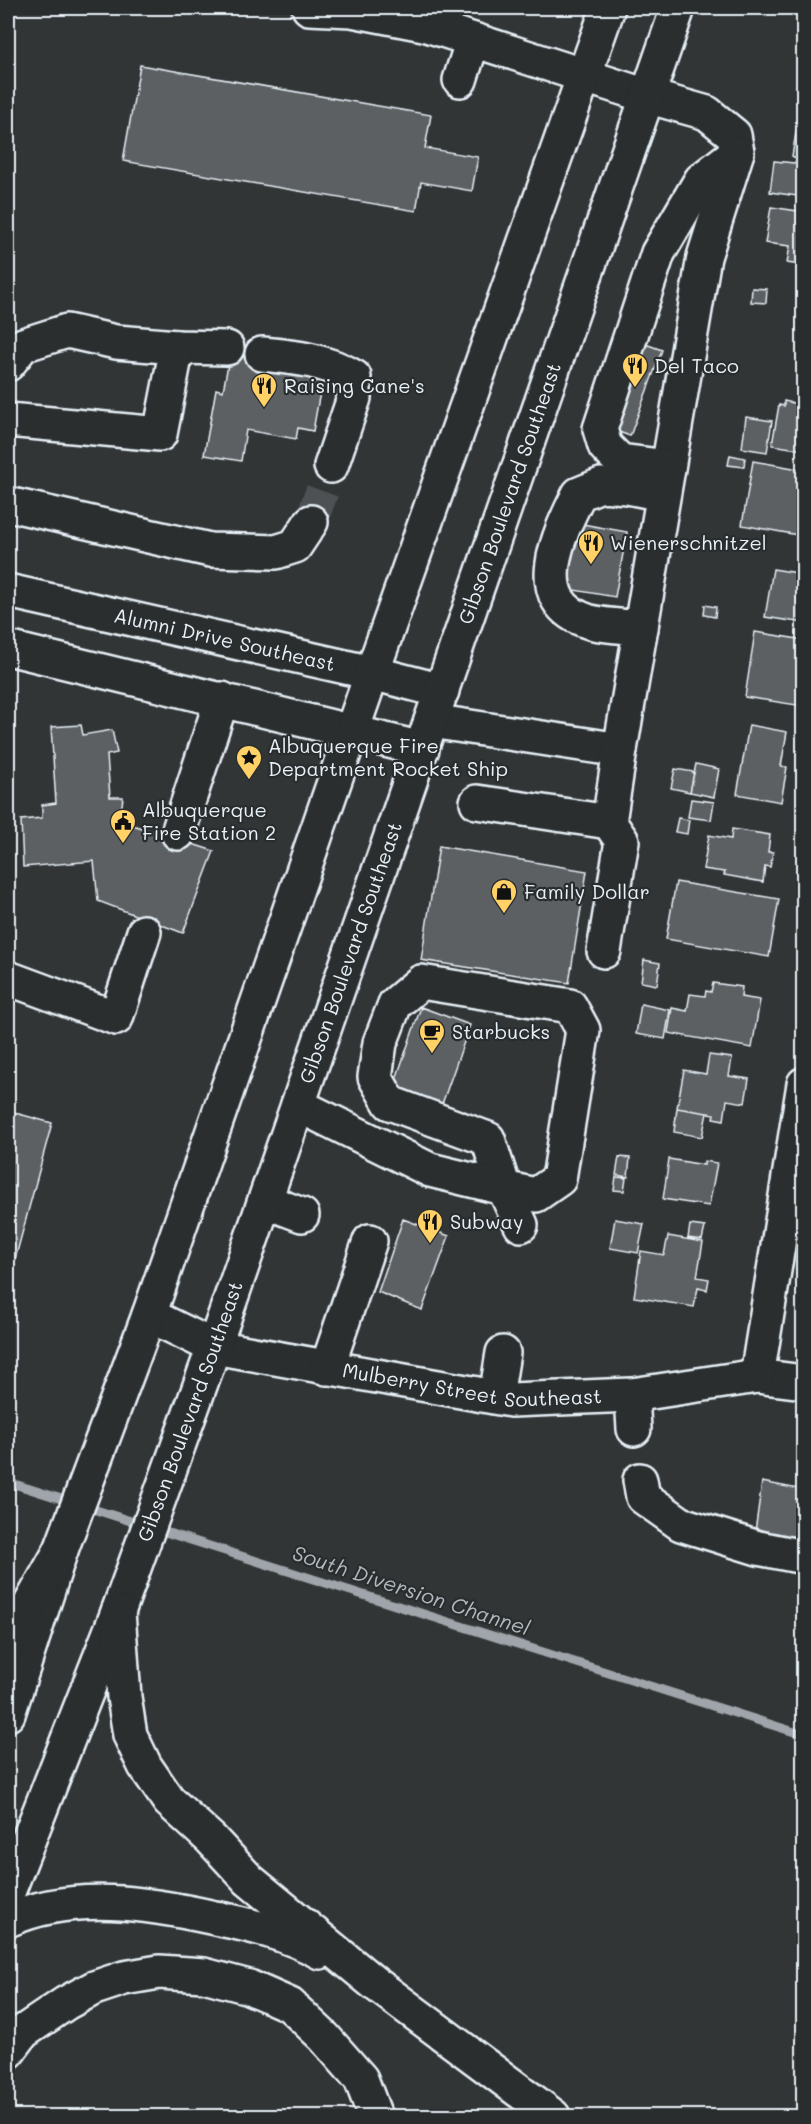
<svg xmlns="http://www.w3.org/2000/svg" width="811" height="2124" font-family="Mali,sans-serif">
<rect width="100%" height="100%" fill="#323536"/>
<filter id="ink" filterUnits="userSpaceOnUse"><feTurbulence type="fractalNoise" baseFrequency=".0167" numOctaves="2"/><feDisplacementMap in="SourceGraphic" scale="12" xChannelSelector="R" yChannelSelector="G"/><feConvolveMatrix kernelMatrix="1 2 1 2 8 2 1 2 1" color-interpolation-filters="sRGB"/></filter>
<g filter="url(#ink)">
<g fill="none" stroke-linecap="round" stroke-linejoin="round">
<path stroke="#9fa5aa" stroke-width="9" d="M8 1482 804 1735"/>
</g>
<path fill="#5c6063" stroke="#e8f1f8" stroke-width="1.5" d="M140 65 431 115 425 148 478 157 472 191 421 182 416 211 123 161Z
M797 127 804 128V163L792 156Z
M774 161 804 164V197L770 192Z
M771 207 804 212V277L799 276 801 265 787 263 790 246 765 243Z
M752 288 767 289 766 303 751 302Z
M640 342 662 350 630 436 608 428Z
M230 354 301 366 323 375 313 431 298 428 296 439 246 430 241 461 204 455 216 389 223 391Z
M784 401 803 405 804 450 772 445 779 405 784 406Z
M746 417 772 421 767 452 742 448Z
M730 455 745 458 744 467 728 465Z
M753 461 804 470V536L742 525Z
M577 523 627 532 615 597 568 589 570 579 559 577Z
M773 569 804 574V623L765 617Z
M705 605 716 607 715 617 704 615Z
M755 632 804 640 803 706 745 697Z
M81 725 83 735 112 730 117 753 107 755 110 797H123L120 821 214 851 183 933 98 901 94 861 23 867 21 820 42 818V805L56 803 51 727Z
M749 725 787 732 781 766 787 767 781 802 737 794Z
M696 764 719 769 714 797 690 792Z
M675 769 694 772 690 792 671 788Z
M691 799 714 802 711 820 688 817Z
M678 818 689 820 687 834 675 832Z
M732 829 770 835 768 852H773L770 867 765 866 763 882 724 875 725 872 703 869 709 835 731 839Z
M439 846 587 871 569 983 421 960Z
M676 882 779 899 769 957 666 939Z
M644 960 660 963 657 985 641 982Z
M713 983 742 987 741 997 760 1000 752 1048 668 1033 672 1008 687 1011 690 994 705 996 706 991 711 992Z
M641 1004 670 1010 665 1039 636 1034Z
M421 1007 470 1025 442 1104 428 1099 426 1105 410 1098 412 1092 394 1085Z
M709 1055 732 1058 729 1076 749 1079 745 1103 727 1100 724 1120 713 1118 714 1114 677 1108 684 1070 706 1074Z
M677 1108 707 1113 702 1137 674 1132Z
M8 1111 52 1123 13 1267 8 1266Z
M619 1157 630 1158 628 1177 616 1175Z
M669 1159 704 1165V1161L717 1163 709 1206 663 1199Z
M616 1177 626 1178 624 1191 614 1190Z
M403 1219 449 1236 422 1310 378 1292Z
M615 1219 644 1224 638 1253 610 1248Z
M690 1225 705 1227 702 1240 688 1238Z
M668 1236 703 1242 697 1277 709 1279 707 1290 698 1288 694 1307 634 1297 641 1251 664 1255Z
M762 1482 804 1490V1542L755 1532Z"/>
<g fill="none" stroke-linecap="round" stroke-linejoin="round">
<path stroke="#4d5153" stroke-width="33" stroke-dasharray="33 16" stroke-linecap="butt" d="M311 522 331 466"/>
<defs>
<g id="minor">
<path d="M309 8 352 10 424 24 647 96 707 113 734 135 737 152 704 257 620 750 431 721"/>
<path d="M460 80 473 40"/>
<path d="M262 354C294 357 325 360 354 377V398L331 466"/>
<path d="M8 364 23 345 67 331 116 342 177 347 227 348"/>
<path d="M8 420 160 434 177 347"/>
<path d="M668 467 620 461 605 446 600 429 658 253 701 180 737 152"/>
<path d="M8 504 210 550 276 552 295 546 311 522"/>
<path id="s1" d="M8 591 372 673 442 691"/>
<path d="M641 628C624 626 606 626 590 622 525 603 559 534 579 494L601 485 628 487 663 494"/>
<path d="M8 648 422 749"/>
<path d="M477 802 609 822 620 750"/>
<path d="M178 833 222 699"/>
<path d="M604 951 622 841 609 822"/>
<path d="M8 978 116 1018 144 932"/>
<path d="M421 982 570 1006 583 1030 559 1179 536 1195 504 1188 488 1139 390 1103 375 1077 380 1043 395 1004Z"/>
<path d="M298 1105 430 1170 504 1188 521 1225"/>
<path d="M265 1201 302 1215"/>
<path id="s2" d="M149 1315 214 1347 511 1400 632 1395 757 1376 804 1382"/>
<path d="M327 1368 370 1241"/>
<path d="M757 1376 804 1084"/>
<path d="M632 1395 634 1429"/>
<path d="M496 1397 503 1353"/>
<path d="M640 1480 643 1497 681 1524 758 1548 804 1557"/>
</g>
<g id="major">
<path d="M8 1714 61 1550 149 1315 372 673 608 8"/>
<path id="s3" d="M8 1892 118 1612 214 1347 678 8"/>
</g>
<path id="highway" d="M118 1612 124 1697 130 1735 145 1766 169 1801 211 1839 249 1880 373 1982 553 2116
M8 1644 61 1550
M8 1920C73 1891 148 1903 215 1918 251 1925 288 1934 320 1952
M8 2052 23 2032 66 2003 94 1988 124 1978 159 1972 204 1975 249 1987 290 2005 324 2037 361 2079 375 2116"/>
</defs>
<use href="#minor" stroke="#e8f1f8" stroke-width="38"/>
<use href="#major" stroke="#e8f1f8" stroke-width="38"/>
<use href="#highway" stroke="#e8f1f8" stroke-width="38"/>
<use href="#minor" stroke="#2a2d2e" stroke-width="33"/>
<use href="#major" stroke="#2a2d2e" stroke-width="33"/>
<use href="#highway" stroke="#2a2d2e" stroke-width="33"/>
</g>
</g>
<defs>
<symbol id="restaurant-pin" viewBox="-11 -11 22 30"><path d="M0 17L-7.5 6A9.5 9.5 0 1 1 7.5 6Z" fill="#ffd166" stroke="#2a2d2e"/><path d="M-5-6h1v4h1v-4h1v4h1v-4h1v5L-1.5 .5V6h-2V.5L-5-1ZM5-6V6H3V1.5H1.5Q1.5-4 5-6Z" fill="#111"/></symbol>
<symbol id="sight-pin" viewBox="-11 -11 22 30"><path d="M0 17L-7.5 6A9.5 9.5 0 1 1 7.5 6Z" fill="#ffd166" stroke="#2a2d2e"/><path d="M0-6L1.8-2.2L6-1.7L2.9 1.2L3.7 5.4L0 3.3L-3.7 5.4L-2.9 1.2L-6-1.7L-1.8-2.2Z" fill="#111"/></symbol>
<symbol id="civic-pin" viewBox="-11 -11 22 30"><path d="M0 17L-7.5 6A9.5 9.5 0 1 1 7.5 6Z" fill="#ffd166" stroke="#2a2d2e"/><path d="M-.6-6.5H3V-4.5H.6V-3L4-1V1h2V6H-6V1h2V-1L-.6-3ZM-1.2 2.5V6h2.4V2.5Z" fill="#111"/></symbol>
<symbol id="shop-pin" viewBox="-11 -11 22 30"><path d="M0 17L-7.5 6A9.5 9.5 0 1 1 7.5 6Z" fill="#ffd166" stroke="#2a2d2e"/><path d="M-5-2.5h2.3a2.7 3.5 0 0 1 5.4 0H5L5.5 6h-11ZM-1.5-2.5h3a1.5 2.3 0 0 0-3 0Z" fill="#111"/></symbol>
<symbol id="cafe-pin" viewBox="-11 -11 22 30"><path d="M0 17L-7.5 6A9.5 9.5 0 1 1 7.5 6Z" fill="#ffd166" stroke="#2a2d2e"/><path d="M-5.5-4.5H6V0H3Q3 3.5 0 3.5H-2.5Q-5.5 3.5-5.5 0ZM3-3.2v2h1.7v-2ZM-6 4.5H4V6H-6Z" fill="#111"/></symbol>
</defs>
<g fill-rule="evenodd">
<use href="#restaurant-pin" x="620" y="351" width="30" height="40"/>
<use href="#restaurant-pin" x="249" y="371" width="30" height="40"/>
<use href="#restaurant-pin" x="576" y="528" width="30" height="40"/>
<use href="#sight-pin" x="234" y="743" width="30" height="40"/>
<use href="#civic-pin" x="108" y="807" width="30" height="40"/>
<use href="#shop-pin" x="489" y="877" width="30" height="40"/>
<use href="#cafe-pin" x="417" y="1017" width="30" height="40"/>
<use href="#restaurant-pin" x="415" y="1207" width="30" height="40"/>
</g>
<g text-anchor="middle" stroke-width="4.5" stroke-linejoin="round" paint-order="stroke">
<g font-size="20" fill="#e8f1f8" stroke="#2a2d2e" text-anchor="start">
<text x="654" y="373">Del Taco</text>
<text x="284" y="393">Raising Cane's</text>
<text x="610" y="550">Wienerschnitzel</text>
<text x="268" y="753">Albuquerque Fire<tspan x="268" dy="23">Department Rocket Ship</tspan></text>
<text x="142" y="817">Albuquerque<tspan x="142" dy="23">Fire Station 2</tspan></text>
<text x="524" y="899">Family Dollar</text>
<text x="452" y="1039">Starbucks</text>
<text x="450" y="1229">Subway</text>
</g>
<g font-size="20" fill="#e8f1f8" stroke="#2a2d2e">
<text dy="7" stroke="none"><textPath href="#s3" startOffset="1486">Gibson Boulevard Southeast</textPath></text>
<text dy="7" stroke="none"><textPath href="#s1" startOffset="222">Alumni Drive Southeast</textPath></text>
<text dy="7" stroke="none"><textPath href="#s3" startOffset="1000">Gibson Boulevard Southeast</textPath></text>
<text dy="7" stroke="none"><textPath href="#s2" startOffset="334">Mulberry Street Southeast</textPath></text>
<text dy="7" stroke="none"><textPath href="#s3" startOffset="514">Gibson Boulevard Southeast</textPath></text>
</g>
<g font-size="21" font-style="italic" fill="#b1b8be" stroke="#2a2d2e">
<text transform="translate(411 1591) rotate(18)" y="7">South Diversion Channel</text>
</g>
</g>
<rect width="811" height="2124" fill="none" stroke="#2a2d2e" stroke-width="30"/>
<rect x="15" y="15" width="781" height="2094" fill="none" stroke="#e8f1f8" stroke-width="2" filter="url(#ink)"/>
</svg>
